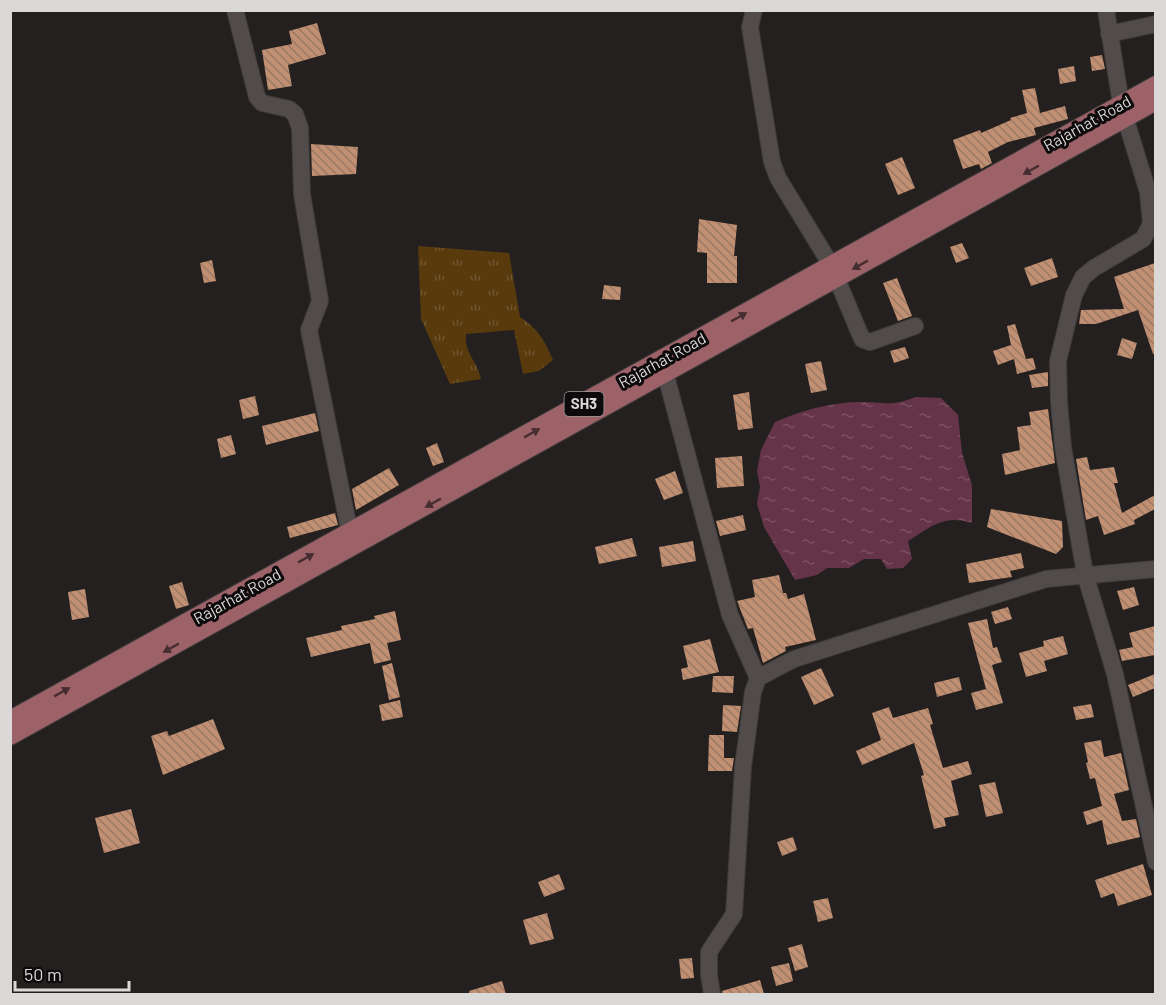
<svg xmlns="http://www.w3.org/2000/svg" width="1166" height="1005" font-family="Barlow,sans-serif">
<defs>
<pattern id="park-tufts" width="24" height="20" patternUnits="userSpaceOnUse" patternTransform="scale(1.5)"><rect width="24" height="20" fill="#583a0d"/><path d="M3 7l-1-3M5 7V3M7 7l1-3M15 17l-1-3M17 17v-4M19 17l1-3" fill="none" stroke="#6f5630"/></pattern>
<pattern id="water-ripples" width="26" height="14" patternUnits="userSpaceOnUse" patternTransform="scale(1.5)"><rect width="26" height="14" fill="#653448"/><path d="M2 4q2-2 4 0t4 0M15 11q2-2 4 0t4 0" fill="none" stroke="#7a5162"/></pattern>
<pattern id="building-back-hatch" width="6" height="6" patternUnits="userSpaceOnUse" patternTransform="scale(1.5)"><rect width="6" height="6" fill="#c19072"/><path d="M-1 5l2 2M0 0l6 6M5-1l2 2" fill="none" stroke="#9b7863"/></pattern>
</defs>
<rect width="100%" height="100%" fill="#24201f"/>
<path fill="url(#park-tufts)" d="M418 246 509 253 520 317C538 329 544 339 553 360L539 371 523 374 514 330 466 334C464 353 478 362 481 379L450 384 421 319Z"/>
<path fill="url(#water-ripples)" d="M916 397 941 398 958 415 962 453 972 485V523C945 514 931 526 908 541L912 559 903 568 887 569 881 559H864L849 568H827L817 575 795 580 764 527 757 504 760 487 757 471 761 450 775 422C803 410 831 402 862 402 888 402 889 407 916 397Z"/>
<path fill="url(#building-back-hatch)" d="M317 23 326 54 288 65 292 86 268 90 262 50 292 44 289 31Z
M1102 55 1105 69 1092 71 1090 57Z
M1074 66 1076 81 1060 84 1058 69Z
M1035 88 1040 113 1065 106 1068 119 1034 128 1036 135 1008 142 988 152 992 163 981 169 979 164 963 169 953 140 980 130 981 133 1011 120 1010 118 1027 113 1022 90Z
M311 144 358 147 356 174 312 176Z
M902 157 915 188 898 195 885 164Z
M699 219 737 225 734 256H737V283H707V253L697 252Z
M962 243 969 258 956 263 950 247Z
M1052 258 1058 277 1031 286 1024 268Z
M212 260 216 281 204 283 200 263Z
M1155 263V354H1153L1138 310 1096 324H1079L1081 310 1124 309 1114 277Z
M897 278 912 316 898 321 883 283Z
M604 285 621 287 620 300 602 299Z
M1015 324 1026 359 1033 358 1036 369 1017 374 1014 359 998 365 993 351 1011 345 1007 326Z
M1122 338 1137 343 1132 359 1117 355Z
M905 347 909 358 894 363 890 351Z
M821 361 827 390 811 393 805 364Z
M1048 372V386L1032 388 1029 375Z
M749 392 753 428 738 430 733 395Z
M255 396 259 415 243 419 239 400Z
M1048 409 1055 463 1005 475 1002 454 1020 450 1017 427 1031 425 1029 412Z
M315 413 319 431 266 445 262 426Z
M231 435 236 454 221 458 217 439Z
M437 443 444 462 433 466 426 448Z
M742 456 744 486 717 488 715 458Z
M1087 457 1090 470 1114 467 1118 483H1114L1122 513 1155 495V509L1134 520 1135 524 1104 535 1098 516 1086 520 1076 459Z
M389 468 399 485 356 510 352 489Z
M675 471 683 493 664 500 655 479Z
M991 509 1062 521 1063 547 1056 554 987 527Z
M335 513 338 525 290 538 287 527Z
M743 515 746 530 720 536 716 521Z
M632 538 637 556 599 564 595 547Z
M693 541 696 561 662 567 659 547Z
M1021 553 1024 568 1010 571 1012 577 969 583 966 564Z
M779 575 783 593H786L788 599 804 594 816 640 785 647 786 651 763 663 753 628 748 629 737 601 755 597 752 580Z
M182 582 189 605 176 609 169 586Z
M1134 587 1139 605 1123 610 1117 591Z
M85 589 89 617 72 620 68 592Z
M1008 607 1012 619 995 624 991 612Z
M395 611 401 640 387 643 391 660 374 664 370 643 311 657 306 638 342 630 341 626 375 619 374 616Z
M987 619 993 648 997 647 1002 662 992 665 1003 703 976 710 971 693 986 689 968 623Z
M1155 626V655L1122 661 1119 650 1133 647 1129 633Z
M1063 636 1068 654 1044 661 1047 671 1026 677 1019 653 1044 646 1043 641Z
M710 639 719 672 683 680 681 669 688 667 683 646Z
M392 663 400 697 389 700 382 666Z
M821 668 834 696 814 705 801 677Z
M1155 674V688L1133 697 1128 685Z
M713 676H734L733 693 712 692Z
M959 677 962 690 937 697 934 683Z
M400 700 403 717 382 721 379 705Z
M1091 704 1094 717 1076 720 1073 707Z
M723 705 741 706 737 732 722 731Z
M889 707 893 718 928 708 933 724 930 725 943 768 968 761 972 774 951 781 959 815 944 818 946 826 934 829 921 776 924 775 914 743 862 765 856 751 881 740 872 713Z
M213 719 225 749 163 775 151 736 167 731 169 736Z
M709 735H724V758H734L732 771H708Z
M1101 740 1104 757 1121 753 1129 790 1114 794 1122 821 1136 819 1140 837 1107 845 1102 820 1087 825 1083 812 1102 806 1095 778 1090 779 1086 763 1088 762 1084 743Z
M995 782 1003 813 986 817 979 785Z
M131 809 140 843 104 853 95 818Z
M793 837 797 850 782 856 777 842Z
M1143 864 1152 895 1118 906 1114 893 1101 898 1095 880Z
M559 874 565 889 544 897 538 882Z
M828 898 833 918 818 922 813 901Z
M547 913 554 939 530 945 523 920Z
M802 944 808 967 795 971 788 948Z
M692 958 694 978 681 979 679 959Z
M789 963 793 981 776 986 771 967Z
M760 980 764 994H722V991Z
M502 981 506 994H469V991Z"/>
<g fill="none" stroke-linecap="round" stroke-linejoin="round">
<defs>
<path id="minor" d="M235 10 257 97 262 103 289 109 295 114 300 128 302 194 320 301 309 330 350 534
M754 10 750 27 772 162 778 178 831 265 862 339 870 342 915 326
M1106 10 1121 104 1148 192 1151 224 1143 239 1094 268 1083 277 1074 295 1058 361 1059 402 1063 447 1085 574 1115 674 1156 862
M1109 34 1156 24
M662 361 730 615 758 678
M712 994 709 975V952L734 914 743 767 753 692 758 678 794 659 1046 579 1156 569"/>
<path id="major" d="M10 720 1156 85
M10 736 1156 101"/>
</defs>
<use href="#minor" stroke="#3e3b3b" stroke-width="18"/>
<use href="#major" stroke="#3e3b3b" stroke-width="20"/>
<use href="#minor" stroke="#514c4b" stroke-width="16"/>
<use href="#major" stroke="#9d6268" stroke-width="18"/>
</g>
<defs><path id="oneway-solid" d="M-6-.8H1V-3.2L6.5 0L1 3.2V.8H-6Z" transform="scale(1.5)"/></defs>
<g fill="#462d30">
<use href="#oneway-solid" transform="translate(1031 170) rotate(151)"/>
<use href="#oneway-solid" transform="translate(860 265) rotate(151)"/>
<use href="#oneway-solid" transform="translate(739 317) rotate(-29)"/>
<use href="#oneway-solid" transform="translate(532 433) rotate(-29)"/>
<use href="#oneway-solid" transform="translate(433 503) rotate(151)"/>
<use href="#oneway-solid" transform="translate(306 558) rotate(-29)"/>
<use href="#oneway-solid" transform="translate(171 648) rotate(151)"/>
<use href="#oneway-solid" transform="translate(62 692) rotate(-29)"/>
</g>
<g text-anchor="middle" stroke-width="6" stroke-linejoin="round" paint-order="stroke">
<rect fill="#0c0a0a" stroke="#9d9a9a" stroke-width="1.5" x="564.5" y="392" width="39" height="24" rx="4.5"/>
<g font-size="15" font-weight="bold" fill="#dbd8d8">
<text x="584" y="409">SH3</text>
</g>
<g font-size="16" fill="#dbd8d8" stroke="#0c0a0a">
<text transform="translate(1087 123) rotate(-29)" y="6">Rajarhat Road</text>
<text transform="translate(662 360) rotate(-29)" y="6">Rajarhat Road</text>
<text transform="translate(237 596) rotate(-29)" y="6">Rajarhat Road</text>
</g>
</g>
<rect width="1166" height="1005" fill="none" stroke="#dbd8d8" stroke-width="24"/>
<path d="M15 981v9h114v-9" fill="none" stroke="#dbd8d8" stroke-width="3"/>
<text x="24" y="981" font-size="18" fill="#dbd8d8" stroke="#0c0a0a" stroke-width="4.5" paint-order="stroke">50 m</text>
</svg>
